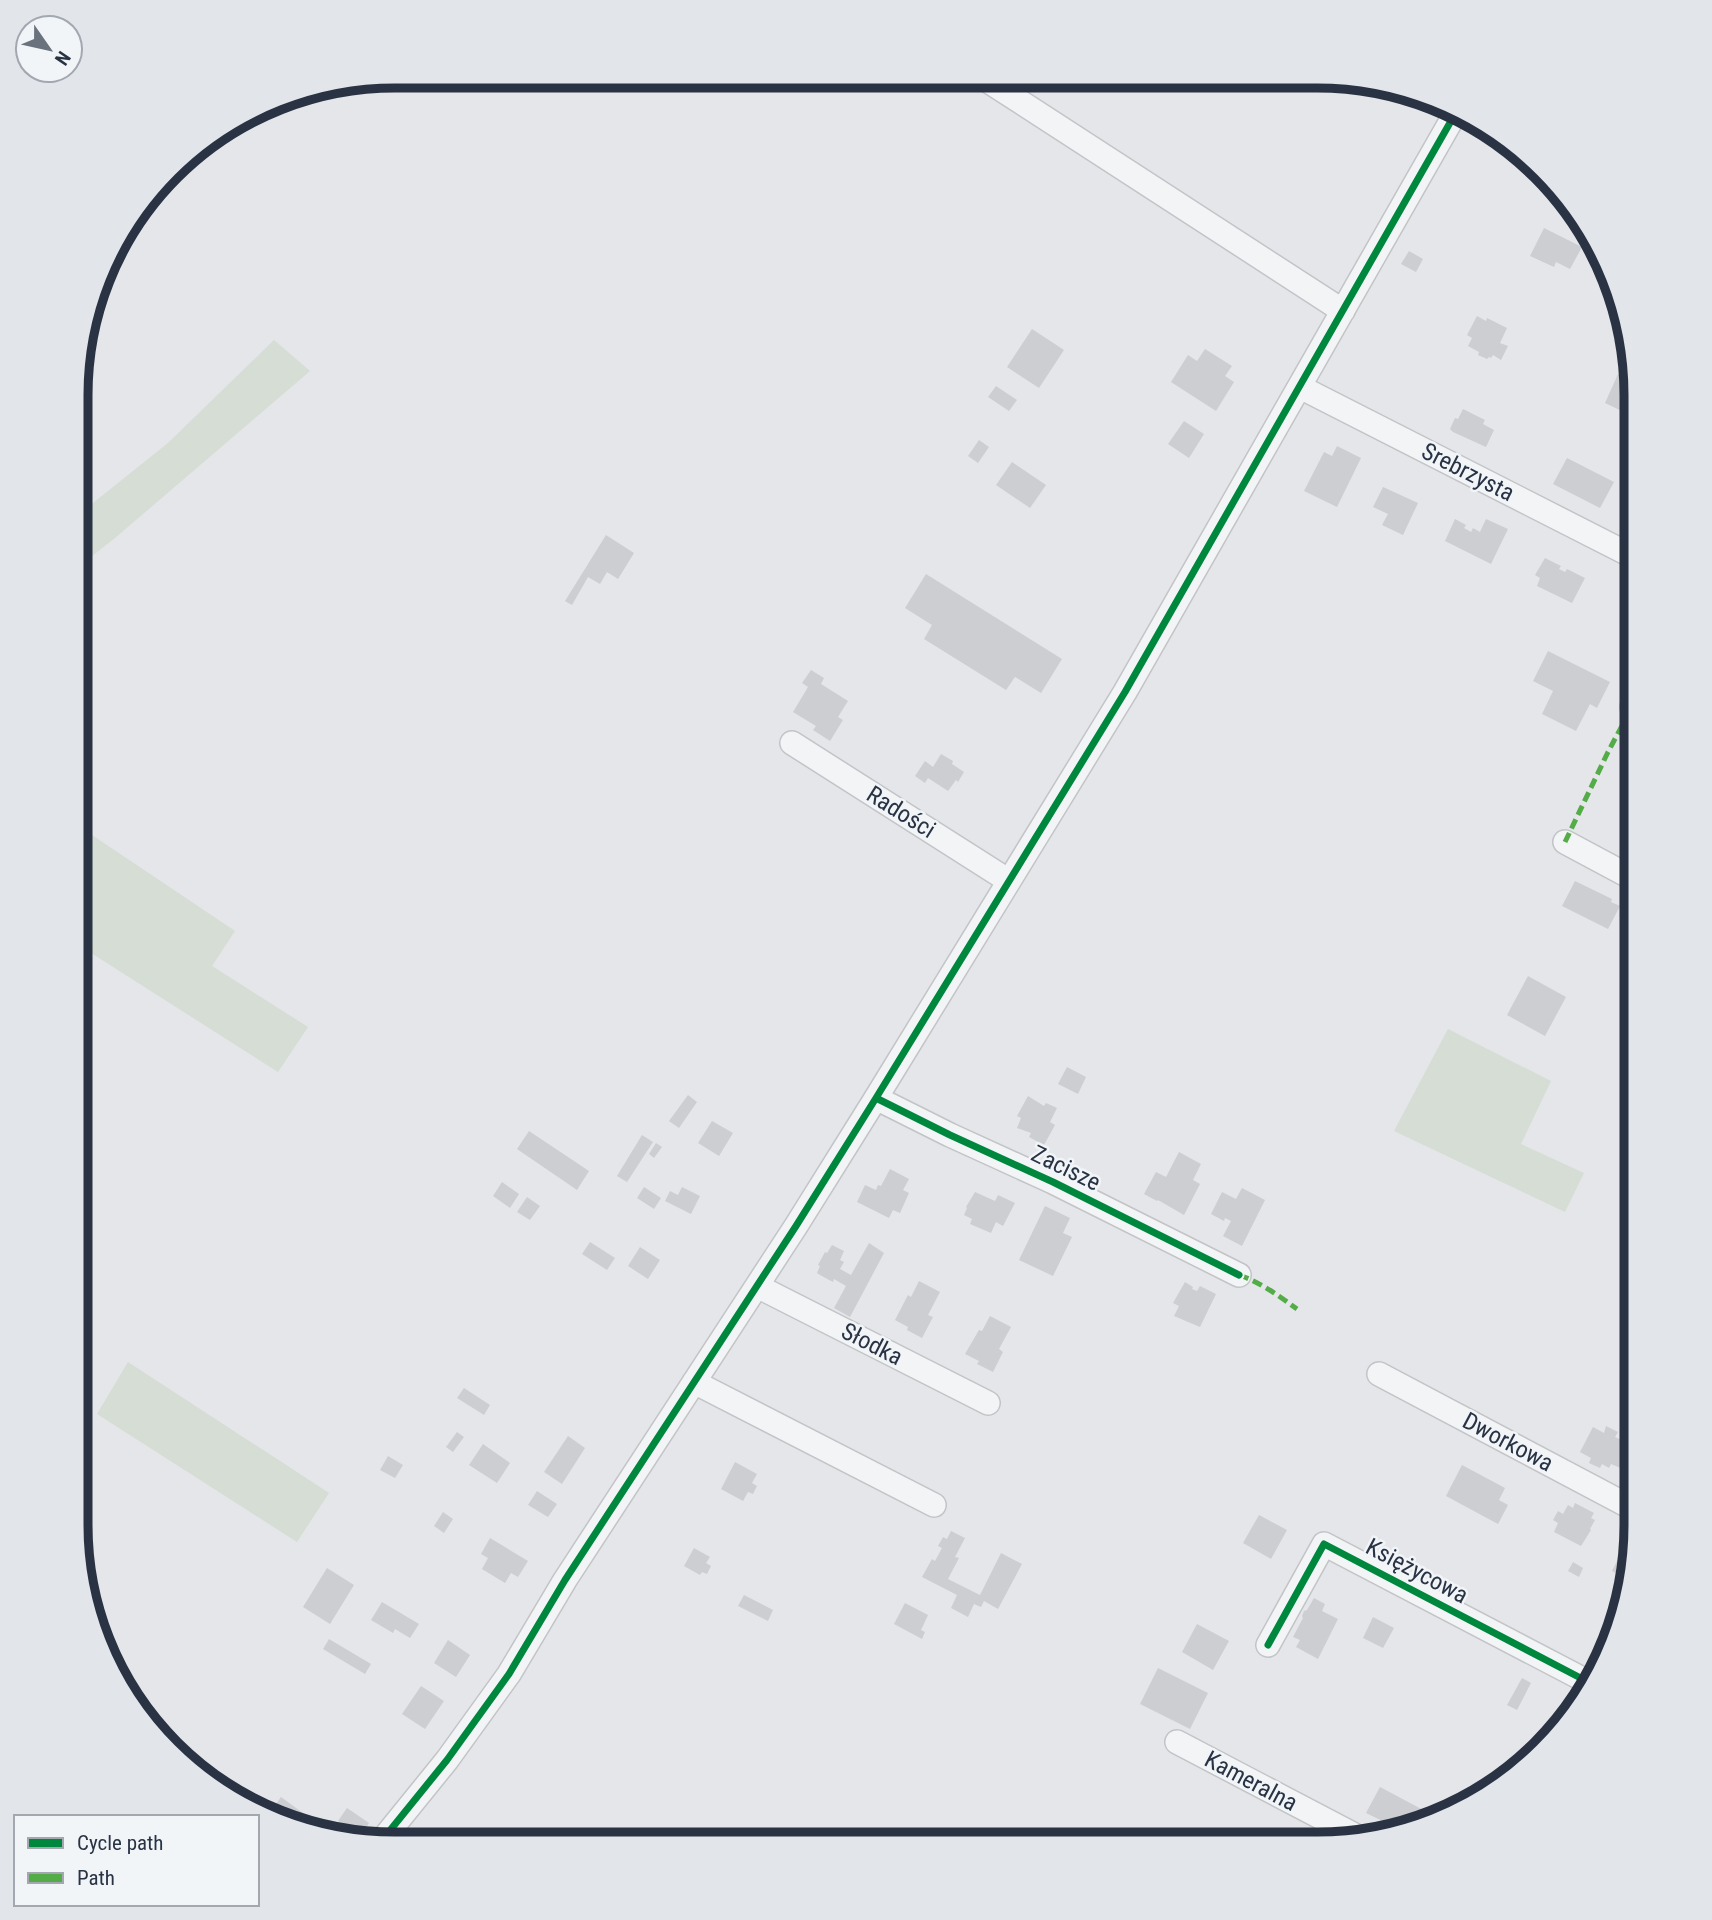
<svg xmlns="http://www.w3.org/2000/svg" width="1712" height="1920" font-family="'Roboto Condensed',sans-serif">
<rect width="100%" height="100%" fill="#e4e6e9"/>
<path fill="#d5ddd4" d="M274 340 310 371 115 538 78 567V515L168 443Z
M77 825 235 931 212 966 308 1027 278 1072 77 944Z
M1448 1029 1551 1081 1521 1144 1584 1173 1565 1212 1394 1131Z
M128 1362 329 1493 297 1542 97 1414Z"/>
<path fill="#ccced2" d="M1562 196 1583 218 1584 219 1557 205Z
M1544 228 1582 247 1570 269 1556 262 1554 267 1530 256Z
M1409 251 1423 259 1416 272 1401 264Z
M1477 316 1486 321 1487 318 1507 328 1500 343 1508 346 1501 360 1493 355 1491 358 1489 357 1487 359 1478 355 1479 352 1468 346 1472 338 1467 335Z
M1032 329 1064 350 1039 388 1007 367Z
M1205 349 1232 366 1225 376 1234 382 1216 411 1171 382 1188 355 1197 361Z
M1618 374 1636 382V389L1626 413 1605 403Z
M996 386 1017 400 1009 411 988 397Z
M1463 409 1485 420 1483 424 1494 430 1486 447 1453 432 1450 429 1455 418 1458 419Z
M1184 421 1204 434 1189 458 1168 444Z
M979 440 989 447 978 463 968 456Z
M1337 446 1361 458 1337 507 1304 491 1324 452 1332 456Z
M1567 458 1614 482 1600 508 1553 484Z
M1012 462 1046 485 1030 508 996 485Z
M1383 487 1418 503 1403 535 1382 525 1388 514 1373 507Z
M1455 519 1466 525 1464 528 1471 532 1473 528 1480 532 1486 519 1508 529 1491 564 1445 541Z
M606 535 634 553 618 579 607 572 600 584 588 577 572 605 565 601Z
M1545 558 1561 566 1559 569 1565 572 1567 569 1585 578 1572 603 1537 586 1540 578 1535 575Z
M926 574 1062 659 1041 693 1015 677 1006 690 924 639 932 625 905 608Z
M1548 651 1610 682 1597 708 1590 704 1576 731 1542 714 1553 691 1533 681Z
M811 670 824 678 821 684 848 701 838 717 843 720 830 741 813 730 816 726 793 712 808 687 802 683Z
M941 754 953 761 952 764 964 772 958 782 956 780 948 791 928 778 925 783 915 776 925 761 933 767Z
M1575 881 1612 899 1611 902 1620 906 1608 929 1562 906Z
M1528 976 1566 997 1545 1036 1507 1015Z
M1067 1067 1086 1077 1078 1094 1058 1084Z
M688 1095 697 1102 679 1128 669 1121Z
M1028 1096 1044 1106 1046 1103 1057 1108 1050 1122 1055 1125 1044 1145 1029 1137 1031 1133 1017 1128 1021 1118 1017 1116Z
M712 1121 733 1133 719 1156 698 1143Z
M529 1131 589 1171 577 1190 517 1149Z
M642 1135 653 1142 627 1182 617 1176Z
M656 1143 662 1147 654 1158 649 1154Z
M1179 1152 1201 1164 1193 1180 1200 1184 1184 1215 1158 1200 1157 1201 1144 1194 1156 1172 1166 1177Z
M890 1169 909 1179 903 1190 909 1193 900 1213 893 1210 889 1218 857 1202 865 1185 876 1190 878 1185 881 1186Z
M502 1182 519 1194 510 1208 493 1196Z
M644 1187 661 1198 654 1209 637 1198Z
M682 1187 700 1196 691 1214 665 1201 670 1191 678 1195Z
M1242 1188 1265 1200 1242 1246 1223 1236 1231 1221 1225 1218 1224 1221 1211 1214 1222 1192 1236 1199Z
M975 1192 995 1201 998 1195 1015 1203 1003 1226 996 1222 991 1233 970 1224 972 1219 964 1215 967 1208 966 1207Z
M527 1197 540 1206 530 1220 517 1212Z
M1045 1206 1070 1218 1063 1233 1072 1237 1053 1276 1019 1260Z
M590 1242 615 1258 607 1270 582 1254Z
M869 1243 884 1253 850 1317 834 1308 846 1286 834 1279 833 1282 820 1275 817 1273 820 1266 818 1265 825 1252 827 1253 832 1245 844 1251 840 1260 844 1262 840 1269 851 1275Z
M640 1247 660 1260 648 1279 628 1266Z
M919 1281 940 1292 928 1315 933 1317 922 1338 907 1330 908 1327 895 1320 908 1295 911 1297Z
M1185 1282 1193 1287 1192 1289 1197 1291 1200 1286 1216 1294 1200 1327 1174 1316 1179 1306 1173 1303Z
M990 1316 1011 1327 999 1349 1003 1352 993 1372 977 1364 979 1361 965 1354 979 1330 982 1331Z
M464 1388 490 1405 484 1415 457 1398Z
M1606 1426 1618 1432 1615 1437 1634 1446 1623 1469 1611 1464 1609 1468 1602 1464 1600 1468 1589 1463 1591 1458 1580 1452 1593 1427 1604 1433Z
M457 1432 464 1437 453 1452 446 1447Z
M568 1436 585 1448 562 1484 544 1472Z
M483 1444 510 1463 497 1483 469 1465Z
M388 1456 403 1465 395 1478 380 1470Z
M735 1462 757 1474 752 1483 757 1486 753 1494 748 1492 743 1501 721 1489Z
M1462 1465 1505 1488 1499 1500 1508 1505 1498 1524 1446 1496Z
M537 1491 557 1504 548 1517 528 1505Z
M1575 1503 1594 1513 1591 1518 1595 1520 1590 1529 1591 1530 1581 1546 1554 1532 1558 1523 1553 1520 1558 1511 1563 1514 1568 1505 1573 1508Z
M443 1512 453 1519 444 1533 434 1526Z
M1259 1515 1287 1530 1271 1559 1243 1543Z
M951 1531 965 1538 955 1557 959 1558 948 1579 980 1595 1001 1553 1022 1564 998 1609 984 1601 981 1607 974 1604 968 1617 951 1608 957 1595 922 1577 932 1559 935 1561 942 1548 938 1546 943 1537 947 1539Z
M490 1538 528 1561 518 1577 511 1573 505 1583 482 1569 488 1558 481 1554Z
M1626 1543 1636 1547 1626 1578 1612 1571Z
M694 1548 710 1557 706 1563 711 1566 707 1574 702 1572 700 1575 684 1566Z
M1573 1562 1583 1568 1579 1577 1568 1571Z
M327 1568 354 1585 330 1624 303 1607Z
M744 1595 773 1610 768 1621 738 1606Z
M1314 1598 1325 1604 1322 1611 1338 1619 1318 1659 1296 1647 1300 1640 1293 1637 1303 1618 1302 1616 1304 1611 1307 1610Z
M382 1602 419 1624 410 1638 395 1629 393 1633 371 1620Z
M905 1603 928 1615 921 1630 925 1632 922 1639 894 1624Z
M1373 1617 1394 1628 1383 1648 1363 1638Z
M1197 1624 1229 1641 1213 1670 1182 1652Z
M329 1639 371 1664 365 1674 323 1649Z
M448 1640 470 1655 456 1677 434 1663Z
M1158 1668 1208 1693 1190 1729 1140 1704Z
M1522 1678 1531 1683 1517 1710 1507 1705Z
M421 1686 444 1701 425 1729 402 1714Z
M1552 1720 1559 1722 1544 1738Z
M1380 1787 1427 1812 1418 1828 1403 1831 1366 1813Z
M281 1797 303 1813 297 1821 280 1816 272 1810Z
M347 1808 369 1823 363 1833 350 1824 348 1828 338 1821Z"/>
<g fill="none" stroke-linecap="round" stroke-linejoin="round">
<defs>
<path id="minor" d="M982 77 1343 311
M1300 387 1636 558
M1632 707 1636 700
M792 743 1009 881
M1565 842 1636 880
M876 1098 950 1135 1053 1182 1239 1275
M757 1286 988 1403
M1379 1374 1636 1510
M694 1382 934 1505
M1268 1645 1324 1544 1594 1685
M1177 1742 1362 1839
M379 1844 447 1760 509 1674 565 1580 796 1226 876 1098 1125 692 1455 114"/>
</defs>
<use href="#minor" stroke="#c2c4c7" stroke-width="26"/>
<use href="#minor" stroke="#f3f4f6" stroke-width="23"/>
<path stroke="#53ac47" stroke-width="5" stroke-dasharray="10 5" stroke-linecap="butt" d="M1565 842 1608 752 1632 707
M1239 1275C1260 1282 1279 1296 1297 1309"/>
<defs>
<path id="cycleway" d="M876 1098 950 1135 1053 1182 1239 1275
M1268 1645 1324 1544 1594 1685
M379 1844 447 1760 509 1674 565 1580 796 1226 876 1098 1125 692 1455 114"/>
</defs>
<use href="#cycleway" stroke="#f2f5f8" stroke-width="11"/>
<use href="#cycleway" stroke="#00873e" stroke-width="7"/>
</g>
<g text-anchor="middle" stroke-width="5" stroke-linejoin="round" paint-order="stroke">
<g font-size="24" fill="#293344" stroke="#f2f5f8">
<text transform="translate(1468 472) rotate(27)" y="8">Srebrzysta</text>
<text transform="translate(901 812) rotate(32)" y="8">Radości</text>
<text transform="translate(1066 1168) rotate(26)" y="8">Zacisze</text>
<text transform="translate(872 1344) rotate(27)" y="8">Słodka</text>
<text transform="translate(1508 1442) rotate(28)" y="8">Dworkowa</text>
<text transform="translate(1417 1571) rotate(28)" y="8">Księżycowa</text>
<text transform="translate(1251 1781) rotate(28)" y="8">Kameralna</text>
</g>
</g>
<path d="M0 0H1712V1920H0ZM395 88H1317A307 307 0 0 1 1624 395V1525A307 307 0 0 1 1317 1832H395A307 307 0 0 1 88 1525V395A307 307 0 0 1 395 88Z" fill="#e2e5ea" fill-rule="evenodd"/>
<path fill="none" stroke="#293344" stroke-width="9" d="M395 88H1317A307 307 0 0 1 1624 395V1525A307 307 0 0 1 1317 1832H395A307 307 0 0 1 88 1525V395A307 307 0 0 1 395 88Z"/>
<rect x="14" y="1815" width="245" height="91" fill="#f2f5f8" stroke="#a2a7b0" stroke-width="2"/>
<rect x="28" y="1838" width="35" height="10" fill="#00873e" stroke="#a2a7b0" stroke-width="2"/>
<text x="77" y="1850" font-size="21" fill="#293344">Cycle path</text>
<rect x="28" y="1873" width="35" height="10" fill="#53ac47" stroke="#a2a7b0" stroke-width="2"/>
<text x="77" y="1885" font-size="21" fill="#293344">Path</text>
<g transform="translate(49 49) rotate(124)"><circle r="33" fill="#f2f5f8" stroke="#a2a7b0" stroke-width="2"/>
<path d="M0-5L12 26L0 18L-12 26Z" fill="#6a727e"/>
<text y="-10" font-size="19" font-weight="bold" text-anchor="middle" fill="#293344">N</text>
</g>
</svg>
